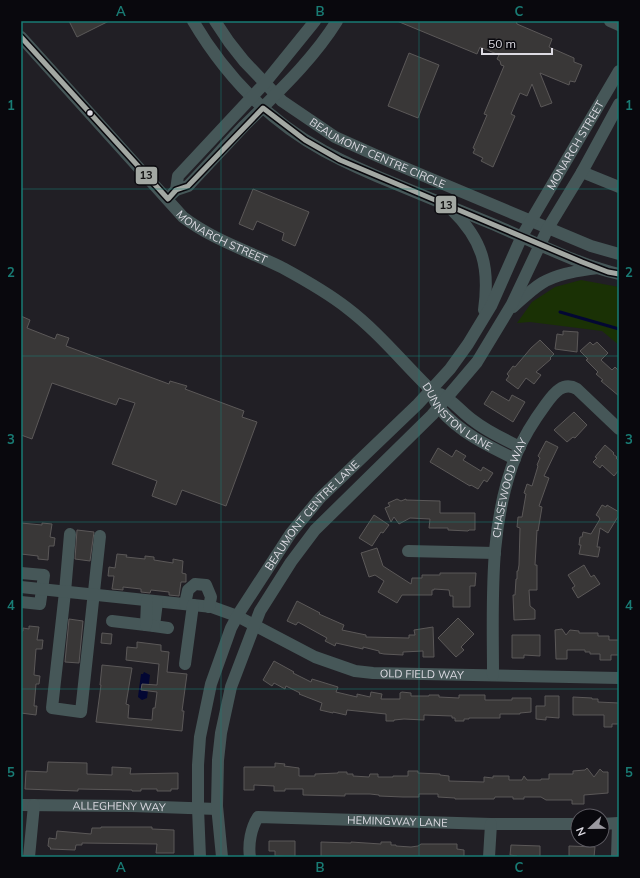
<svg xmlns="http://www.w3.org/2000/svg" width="640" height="878" font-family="Mulish,sans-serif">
<rect width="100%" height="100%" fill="#211f25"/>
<path fill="#1a3105" d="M581 280 619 287V345L602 331 530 322 517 323 532 302 555 287Z"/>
<path fill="#030733" d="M144 672 150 675 147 698 142 700 138 697 141 674H143Z"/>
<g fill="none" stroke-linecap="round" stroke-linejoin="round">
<path stroke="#030733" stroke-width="3" d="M560 312 619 329"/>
</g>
<path fill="#393737" stroke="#5b5858" d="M69 21H109L77 37Z
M397 21H516L517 24 552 39 549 47 574 58V62L582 65 575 82 570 81 569 85 540 73 552 103 541 107 532 84 527 96 520 93 511 114 515 116 493 167 481 161 483 158 473 153 475 149 473 148 487 115 484 114 504 66 501 65 500 61 497 59 499 55 480 47 477 54Z
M409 53 439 65 418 118 388 106Z
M253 189 309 212 295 246 282 240 284 233 257 221 253 230 239 224Z
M21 316 30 320 27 328 55 339 57 334 69 338 66 346 169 384 170 381 187 386 185 389 244 411 242 417 257 422 226 506 182 490 176 505 152 496 157 481 112 464 135 403 119 398 116 405 52 383 32 439 21 435Z
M563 331 578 332 577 352 555 349 557 334 563 335Z
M540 340 554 354 550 358 551 359 536 372 541 375 534 384 526 378 518 389 506 380 509 376 507 374 513 366 515 367 531 348Z
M590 342 593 345 597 342 608 353 601 360 612 370 615 367 619 371V396L601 381 603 380 596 374 598 372 586 360 588 359 580 351Z
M492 391 509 401 512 395 525 402 513 422 484 404Z
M574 412 587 425 575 438 573 437 567 442 554 430Z
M546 441 558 447 544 476 549 478 539 506 542 507 538 531 537 530 535 565H537V590H529L530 606 535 610V619L514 620 513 595H515L516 579H517V571H518L519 565 520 528 517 527 518 517H522L526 494 524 493 527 484 532 486 538 466 537 465 540 458 538 456Z
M605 445 614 453 613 454 617 457 616 458 619 461V470L614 476 602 465 600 468 593 462 597 458 595 457Z
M438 448 452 457 456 450 466 456 463 460 481 471 483 467 493 473 487 482 484 480 478 489 471 485 470 486 430 462Z
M397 499 401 501 406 499V500L440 501V513H475V530H469L468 531 448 530V528H429L430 519 410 518 399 524 394 517 391 522 385 508 390 506 388 503Z
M602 505 606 507 607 505 619 512V515L608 533 600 528 597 547H600L598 557 579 554 581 545H579L580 537H582L583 532 591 534 600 519 599 518V517L596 515Z
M374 515 389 525 383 533 381 532 372 546 359 538Z
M21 523 42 525V523L52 524 50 537 55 538 54 546H49L48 560 38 559V556L21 554Z
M77 530 94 532 90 561 75 559Z
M377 548 383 566 411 584 412 578H422V575H440V573H476L475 586H470V607H453V596H450L449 590 434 589V590H432V595H402L397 603 385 596 378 592 384 581 375 575 369 577 361 553Z
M117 554 127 555 126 557 145 559V556L154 557V560L173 563V559L183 561 182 573 186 574V582H181L179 596 169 595V592L151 590 150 593 141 592V589L123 587V590L112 589 114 576H108L109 567 115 568Z
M584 565 591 577 594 575 600 584 578 598 572 588 575 586 568 575Z
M297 601 320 613 319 614 344 625 342 630 366 635V637L409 638V635H415L414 630 433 627 434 657H423V651L403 652V655L384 654 379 653V651L363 647V649L336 643 335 646 325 641 327 638 298 622 296 625 287 621Z
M458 618 474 634 461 647 464 650 456 657 438 638Z
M69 619 83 621 79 663 65 662Z
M29 626 39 627 37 640H43L42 649H36L34 675 40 676 39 684H36L34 706H37L36 715 21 713V631H23V628L29 629Z
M562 629 566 635 570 630 579 631V633H598V636H609V640H619V655H611V660H600V654H590V652H585V650H567V659H556L555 630Z
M102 633 112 634 111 644 101 643Z
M512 635H540V656L524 655V658H512Z
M137 642 161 645V651L169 652 167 672 187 674 182 711H184L182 731 96 722 101 685H100L102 665 132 668 126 704 129 705 128 718 152 720 153 708H155L157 692 141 690 142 684 157 685 159 664 126 660 127 647 137 648Z
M274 661 294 672 293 673 311 682 312 679 338 687 336 692 357 697V694L370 697 371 692 382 694 381 699H400V693L402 692 411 693V696H429V695H439V697L459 698V695H485V700H512V698H531V712L520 713V714H500V718H469V719H464V721H455V718H452V716L424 715V720L404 719 394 720V721H386V714L347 710 346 715 333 712V713L320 710 322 703 299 694 300 693 286 686 285 689 274 683 272 686 263 680Z
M545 696H559V718L546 717V720L536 719V706H545Z
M573 697 592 698V699H598V702L619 703V724H612V727H604V715H573Z
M48 762 87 763V774L112 775V767L131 768 130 774 178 773V789H171V791H157V789H141V791H132V790L78 789V791L25 789 26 771 47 772Z
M275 763 285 764 284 766 299 768V776H315V774L338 773V772H347V774H353V776L369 777 370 774H378V777H393V776H408V771H418V773L440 774V775L449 776V781L484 782V777L493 778V776H509V780H522L524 776 527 780H541V779H549V774H573V771L585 770 587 768 594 777 600 769 603 772H608V793L584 795V804H572V800H546L541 797H524V799H513V797H495L494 799H455V798L438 797V794H419V797H403L379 796V795L370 794H345V796L303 795V789H285V791H274V786L254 785V790H244V767H275Z
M101 827H152V829L174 830V853H156L157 844 82 843V845H76L75 850 50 849 51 848 48 846 49 838 56 839 57 831 91 834 92 828H101Z
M269 841H295V857L275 856V851H269Z
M321 842 351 843V842L381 844V842H391V845H396V846L411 847 418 846 421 844H457V849L464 850V857H321Z
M511 845 540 846V857H517V856L510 855Z
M569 846 595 847 594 857H569Z"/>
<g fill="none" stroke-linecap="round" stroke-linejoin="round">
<g stroke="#465758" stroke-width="12">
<path d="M193 21C225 75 269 121 324 151 348 164 373 175 398 185 429 198 459 210 490 223 531 240 576 264 619 274"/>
<path id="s1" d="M215 21 229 42 244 61 282 101 335 137 391 162 591 246 619 254"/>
<path d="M610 21 619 25"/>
<path id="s2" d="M21 37 183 217C213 240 249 251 283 268 305 280 328 293 347 308 376 330 400 359 426 385 432 392 434 402 440 409 459 432 488 446 515 459"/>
<path d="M582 172 619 187"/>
<path d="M176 190 188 186C207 166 225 146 244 126 277 93 312 61 337 21"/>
<path d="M172 194 176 190 178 176 264 84 315 21"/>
<path d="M451 209C483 240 490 267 484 310"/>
<path d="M513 307C522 299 532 289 542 283 559 273 579 271 597 268"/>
<path d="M440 394C453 400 462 413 474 421 488 432 504 439 520 447"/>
<path d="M70 534 65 592 52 708 81 712 100 536"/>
<path d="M408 551 495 553"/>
<path d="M21 573 44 575 40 604 21 602"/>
<path id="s3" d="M21 587 212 607 237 616 315 657 355 671 373 673 619 678"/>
<path d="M157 602 154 626 168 628"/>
<path d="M185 604 188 590 195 584 206 585 211 597 209 607"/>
<path d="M112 621 154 626"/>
<path d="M146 625 147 601"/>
<path d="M185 664 193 605"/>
<path id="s4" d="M493 675C493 601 488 524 517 453 524 436 535 419 546 404 554 393 563 381 577 389L619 429"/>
<path id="s5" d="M21 805 132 806 217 809"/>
<path d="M602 824 618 823 617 857"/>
<path d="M29 857 34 805"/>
<path id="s6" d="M200 857 198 808V765L200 737 211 684 231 628 239 613 291 533 320 498 418 404 450 369 468 344 491 306 522 236 619 71"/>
<path d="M222 857 217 806 218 760 221 733 231 687 260 611 291 562 315 530 432 415 477 362 512 304 548 228 582 172 619 104"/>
<path id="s7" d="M250 857C248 844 251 828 258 817L491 824H578"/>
<path d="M489 857 491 824"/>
</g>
<defs>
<path id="bus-1" d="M21 37 168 199 176 190 188 186 263 108 305 140 340 160 582 262 608 272 619 274"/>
</defs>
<use href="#bus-1" stroke="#09080d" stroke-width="8"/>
<use href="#bus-1" stroke="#a3a8a3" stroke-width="5"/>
</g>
<path fill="none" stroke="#197b74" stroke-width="1" stroke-opacity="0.55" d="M221 21V857M419 21V857M21 189H619M21 356H619M21 522H619M21 689H619"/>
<circle fill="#dddbe3" stroke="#09080d" stroke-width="1.5" cx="90" cy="113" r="3.5"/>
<g text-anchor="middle" stroke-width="4" stroke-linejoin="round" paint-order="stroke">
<g font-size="11" fill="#dddbe3" stroke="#09080d">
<text dy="4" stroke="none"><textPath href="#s6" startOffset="832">MONARCH STREET</textPath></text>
<text dy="4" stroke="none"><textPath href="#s1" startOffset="214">BEAUMONT CENTRE CIRCLE</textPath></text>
<text dy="4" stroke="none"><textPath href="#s2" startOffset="286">MONARCH STREET</textPath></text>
<text dy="4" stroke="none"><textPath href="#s2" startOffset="586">DUNNSTON LANE</textPath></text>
<text dy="4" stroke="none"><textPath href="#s4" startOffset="189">CHASEWOOD WAY</textPath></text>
<text dy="4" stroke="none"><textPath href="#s6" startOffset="373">BEAUMONT CENTRE LANE</textPath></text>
<text dy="4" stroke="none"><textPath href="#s3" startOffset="416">OLD FIELD WAY</textPath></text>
<text dy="4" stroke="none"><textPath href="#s5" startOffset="98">ALLEGHENY WAY</textPath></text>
<text dy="4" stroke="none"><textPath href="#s7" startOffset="181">HEMINGWAY LANE</textPath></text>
</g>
</g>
<g stroke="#09080d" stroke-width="1.5">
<rect x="135" y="166" width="23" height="19" rx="4" fill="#a3a8a3"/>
<rect x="435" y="195" width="22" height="19" rx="4" fill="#a3a8a3"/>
</g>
<g font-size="11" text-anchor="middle" font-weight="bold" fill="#111">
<text x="146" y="179">13</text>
<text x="446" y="209">13</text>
</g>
<rect width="640" height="878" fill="none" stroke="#09080d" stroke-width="44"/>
<g transform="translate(590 828) rotate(248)"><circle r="19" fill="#09080d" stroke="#5e5c63"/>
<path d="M0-3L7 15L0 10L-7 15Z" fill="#9b99a0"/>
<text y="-6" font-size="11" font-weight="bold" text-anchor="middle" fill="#dddbe3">N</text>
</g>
<path d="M482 48v6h70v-6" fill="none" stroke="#dddbe3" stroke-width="2"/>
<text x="488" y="48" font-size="12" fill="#dddbe3" stroke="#09080d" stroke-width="3" paint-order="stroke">50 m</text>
<rect x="22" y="22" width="596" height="834" fill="none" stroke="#197b74" stroke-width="1.5"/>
<g font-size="13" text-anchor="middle" font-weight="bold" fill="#197b74">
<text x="121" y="16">A</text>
<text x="320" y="16">B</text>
<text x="519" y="16">C</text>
<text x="11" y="110">1</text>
<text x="629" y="110">1</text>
<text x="11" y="277">2</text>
<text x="629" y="277">2</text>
<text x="11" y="444">3</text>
<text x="629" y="444">3</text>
<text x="11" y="610">4</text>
<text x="629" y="610">4</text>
<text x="11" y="777">5</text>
<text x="629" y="777">5</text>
<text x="121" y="872">A</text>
<text x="320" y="872">B</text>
<text x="519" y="872">C</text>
</g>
</svg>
